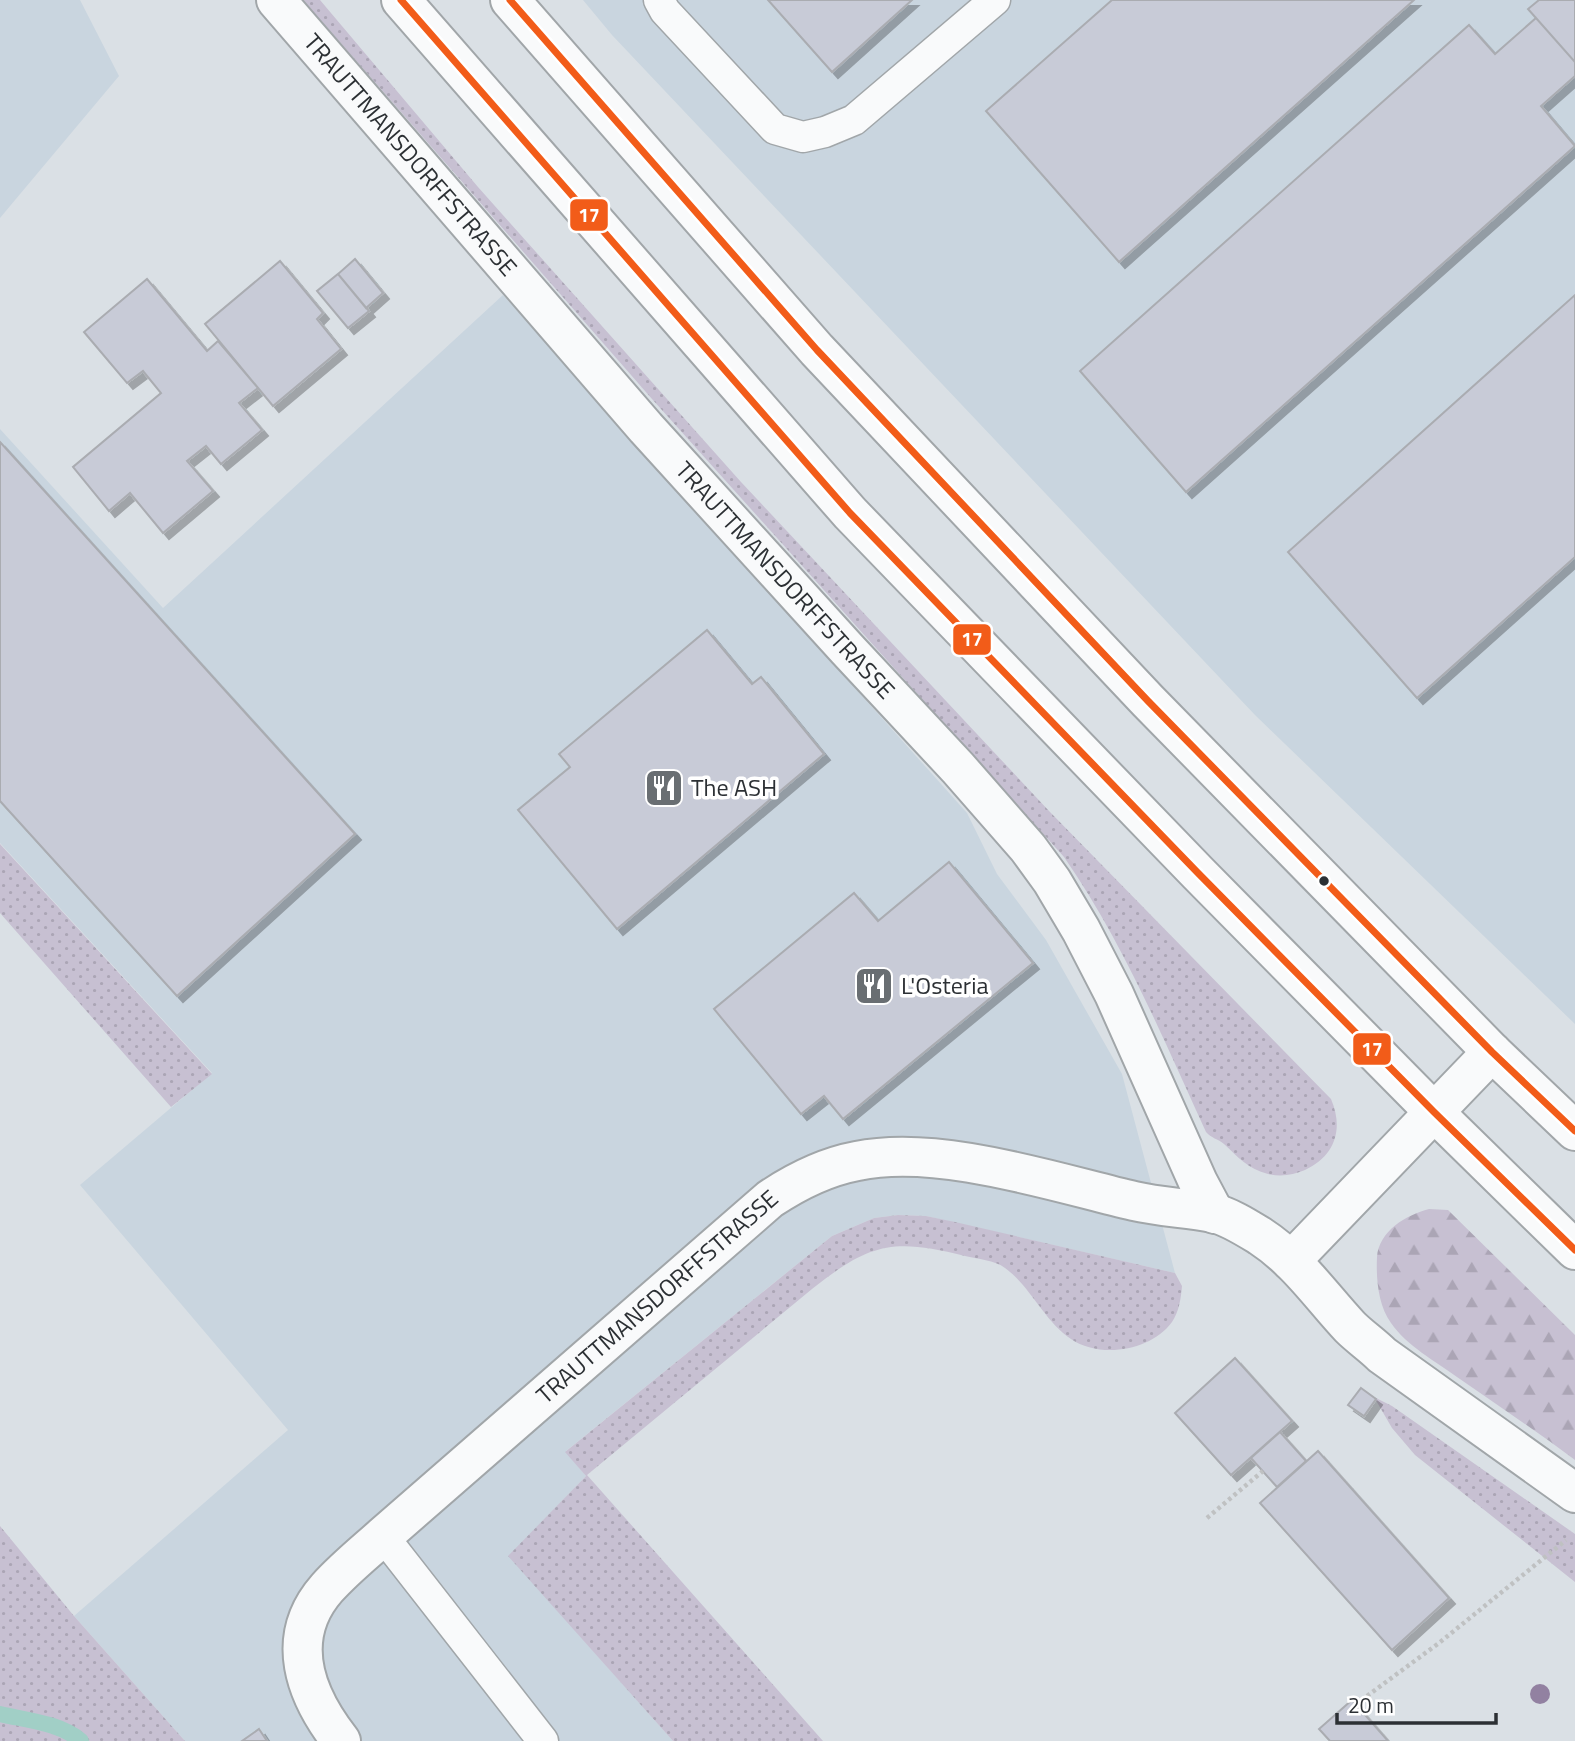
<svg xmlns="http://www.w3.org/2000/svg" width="1575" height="1741" font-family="'Titillium Web',sans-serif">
<defs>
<pattern id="grass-dots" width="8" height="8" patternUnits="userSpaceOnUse" patternTransform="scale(1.75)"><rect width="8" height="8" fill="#c7c0d2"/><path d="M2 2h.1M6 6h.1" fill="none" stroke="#aba5b5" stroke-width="1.8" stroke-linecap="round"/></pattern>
<pattern id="forest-firs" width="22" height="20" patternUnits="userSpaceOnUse" patternTransform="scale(1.75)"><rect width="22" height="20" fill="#c7c0d2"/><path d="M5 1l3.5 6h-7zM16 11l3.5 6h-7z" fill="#aba5b5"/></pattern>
<filter id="shadow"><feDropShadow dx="6" dy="6" stdDeviation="0" flood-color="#0004"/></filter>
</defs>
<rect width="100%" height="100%" fill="#dae0e5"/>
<path fill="#c9d5df" d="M0 0H80L119 76 0 218Z
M583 0H1575V1024L1255 715 612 35Z
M503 295 967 813 997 874 1046 940 1122 1074 1175 1273 926 1216 898 1215 874 1218 832 1236 566 1451 586 1476 509 1556 673 1741H185L74 1616 288 1430 80 1185 212 1073 0 843V429L163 608Z"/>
<path fill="url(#grass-dots)" d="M303 0H320L478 187 741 482 1050 812 1331 1099C1344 1129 1335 1156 1305 1170 1293 1175 1281 1177 1268 1174 1248 1169 1238 1157 1224 1144 1218 1139 1211 1138 1206 1132 1163 1038 1123 942 1064 857L652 399Z
M0 844 212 1074 171 1107 0 913Z
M898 1215 926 1216 955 1222 1175 1273 1182 1286C1181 1298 1179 1312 1172 1322 1151 1351 1100 1359 1071 1339 1044 1321 1031 1287 1005 1268 995 1260 977 1259 965 1256 893 1238 870 1243 812 1289L587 1475 823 1741H673L508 1556 586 1476 565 1452 832 1236 874 1218Z
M1374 1397 1392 1406 1575 1534V1582L1415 1455 1392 1428Z
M0 1526 74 1616 185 1741H0Z"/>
<path fill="url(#forest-firs)" d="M1429 1209 1448 1210 1575 1335V1460C1536 1431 1496 1404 1457 1377 1435 1361 1407 1346 1391 1323 1378 1305 1376 1278 1377 1257 1379 1231 1406 1215 1429 1209Z"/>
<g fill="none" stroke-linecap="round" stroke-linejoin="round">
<path stroke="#a1cfc6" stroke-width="16" d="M0 1714C25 1720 61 1723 81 1741"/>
</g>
<path fill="#c8cbd7" stroke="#aaacb1" stroke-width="2" filter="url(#shadow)" d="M768 0H912L832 72Z
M1112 0H1414L1119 262 986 111Z
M1539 0H1575V62L1528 9Z
M1536 18 1575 62V76L1541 106 1575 146 1186 492 1080 371 1469 25 1495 54Z
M355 259 383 293 366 308 338 274Z
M280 261 323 313 317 319 341 349 273 406 205 324Z
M338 274 369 311 348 328 317 291Z
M147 279 207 351 218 341 258 388 239 403 262 430 221 464 206 446 187 461 213 491 163 533 130 493 109 511 73 467 161 393 143 371 127 383 84 332Z
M1575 295V557L1417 698 1288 552Z
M0 442 355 834 177 996 0 801Z
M707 630 752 684 761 677 824 754 617 929 518 810 570 767 559 754Z
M949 862 1033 963 843 1119 824 1096 801 1114 714 1009 854 893 878 921Z
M1235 1358 1292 1421 1231 1475 1175 1413Z
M1361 1388 1376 1399 1364 1416 1348 1405Z
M1280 1432 1306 1461 1277 1487 1251 1458Z
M1318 1451 1449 1598 1392 1650 1260 1503Z
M1352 1700 1388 1741H1330L1319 1729Z
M259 1729 267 1741H242Z"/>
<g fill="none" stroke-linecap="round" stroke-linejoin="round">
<defs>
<path id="service" d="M659 0 665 11 775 129 803 137 825 132 854 120 995 0
M383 1536 543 1741"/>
<g id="minor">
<path id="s1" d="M276 0 646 428 847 649 958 768 1028 848 1052 881 1081 930 1114 994 1198 1182 1215 1214"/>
<path d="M1291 1261 1492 1052"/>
<path id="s2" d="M341 1741C305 1695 283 1638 327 1588 344 1569 364 1553 383 1536L770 1199C797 1181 825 1167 857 1161 939 1144 1053 1182 1134 1201 1160 1207 1187 1208 1213 1213 1228 1216 1247 1228 1260 1236 1297 1260 1321 1296 1350 1327 1360 1337 1372 1345 1382 1355L1575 1493"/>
</g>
<path id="secondary" d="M401 0 850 513 1198 873 1434 1112 1575 1250
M510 0 817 350 1148 701 1492 1052 1575 1131"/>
</defs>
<use href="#service" stroke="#a1a6a9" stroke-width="33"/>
<use href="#minor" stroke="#a1a6a9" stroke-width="42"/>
<use href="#secondary" stroke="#a1a6a9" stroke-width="42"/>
<path stroke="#bfc1c2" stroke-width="4.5" stroke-dasharray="3.5 3.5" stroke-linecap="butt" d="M1207 1518 1263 1471
M1367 1696 1439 1643 1566 1540"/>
<use href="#service" stroke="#f9fafb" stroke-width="30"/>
<use href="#minor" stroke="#f9fafb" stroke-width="38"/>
<use href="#secondary" stroke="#f9fafb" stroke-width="38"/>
<defs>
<path id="bus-1" d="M401 0 850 513 1198 873 1434 1112 1575 1250
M510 0 817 350 1148 701 1492 1052 1575 1131"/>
</defs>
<use href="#bus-1" stroke="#fff" stroke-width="12"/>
<use href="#bus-1" stroke="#f25c19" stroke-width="7"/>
</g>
<circle fill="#9281a1" cx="1540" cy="1694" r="10"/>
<defs>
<symbol id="restaurant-square" viewBox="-11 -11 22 22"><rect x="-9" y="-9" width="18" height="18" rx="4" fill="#696e72" stroke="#fff"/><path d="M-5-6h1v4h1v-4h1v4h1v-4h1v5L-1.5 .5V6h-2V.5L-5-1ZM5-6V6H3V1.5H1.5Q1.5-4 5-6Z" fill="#fff"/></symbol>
</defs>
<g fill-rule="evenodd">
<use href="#restaurant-square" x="642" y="766" width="44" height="44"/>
<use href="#restaurant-square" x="852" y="964" width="44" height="44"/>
</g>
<circle fill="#2c3034" stroke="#fff" stroke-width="2.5" cx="1324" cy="881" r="6"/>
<g text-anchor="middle" stroke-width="7" stroke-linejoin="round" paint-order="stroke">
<g font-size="24" fill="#2c3034" stroke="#fff">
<text dy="8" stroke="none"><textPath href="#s1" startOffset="205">TRAUTTMANSDORFFSTRASSE</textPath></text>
<text dy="8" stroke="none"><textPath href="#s1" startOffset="772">TRAUTTMANSDORFFSTRASSE</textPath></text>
<text dy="8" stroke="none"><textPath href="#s2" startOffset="609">TRAUTTMANSDORFFSTRASSE</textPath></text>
</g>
<g font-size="24" fill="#2c3034" stroke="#fff" text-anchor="start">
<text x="691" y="796">The ASH</text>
<text x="901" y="994">L'Osteria</text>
</g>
</g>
<g stroke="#fff" stroke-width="2.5">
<rect x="569" y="198" width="40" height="34" rx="7" fill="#f25c19"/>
<rect x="952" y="623" width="40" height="33" rx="7" fill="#f25c19"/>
<rect x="1352" y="1032" width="40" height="34" rx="7" fill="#f25c19"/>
</g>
<g font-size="19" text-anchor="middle" font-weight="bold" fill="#fff">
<text x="589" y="222">17</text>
<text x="972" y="646">17</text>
<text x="1372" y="1056">17</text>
</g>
<path d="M1337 1713v10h159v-10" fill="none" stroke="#2c3034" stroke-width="3.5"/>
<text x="1348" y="1713" font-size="21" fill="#2c3034" stroke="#ffffff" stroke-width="5" paint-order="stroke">20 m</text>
</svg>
